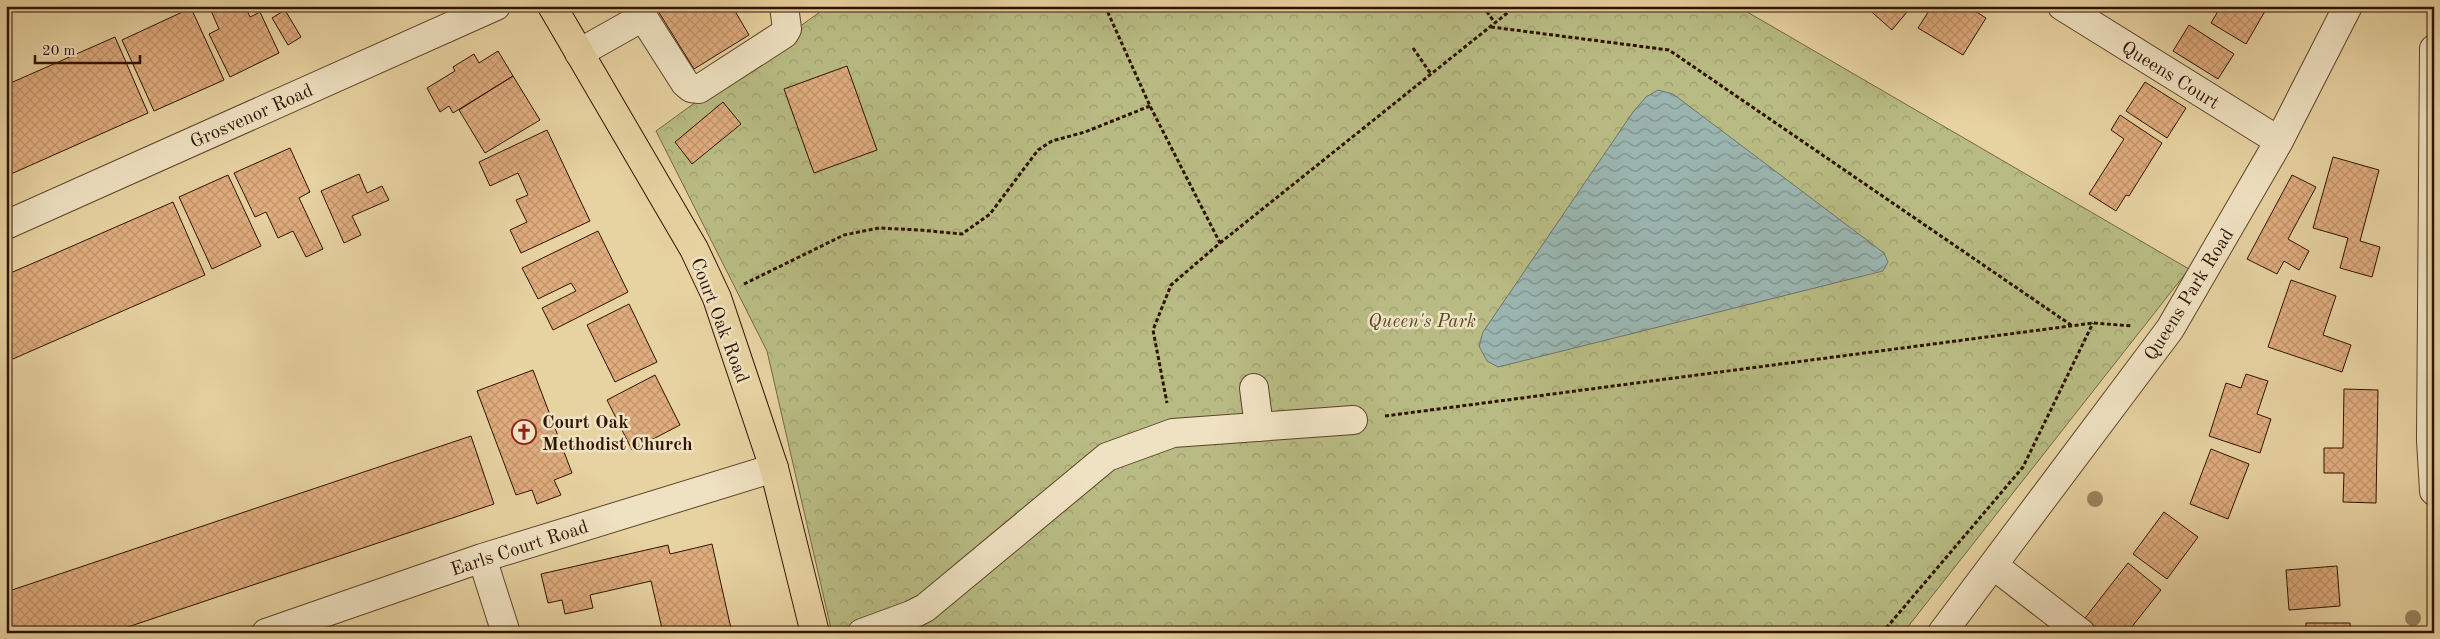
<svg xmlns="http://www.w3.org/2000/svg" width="2440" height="639" font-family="'Old Standard TT',serif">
<defs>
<pattern id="park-crowns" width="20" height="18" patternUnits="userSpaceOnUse" patternTransform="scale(1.25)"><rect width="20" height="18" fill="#b8bb83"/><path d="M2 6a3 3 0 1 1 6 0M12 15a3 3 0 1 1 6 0" fill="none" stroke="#9ea06f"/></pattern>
<pattern id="water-waves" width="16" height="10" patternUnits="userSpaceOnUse" patternTransform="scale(1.25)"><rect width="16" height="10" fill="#9ab5af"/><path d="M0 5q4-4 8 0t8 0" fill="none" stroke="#7e928c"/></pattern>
<pattern id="building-cross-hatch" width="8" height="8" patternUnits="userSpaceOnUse" patternTransform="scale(1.25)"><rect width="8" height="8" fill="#dfac7e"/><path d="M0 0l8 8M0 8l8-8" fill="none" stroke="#c0936b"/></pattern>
</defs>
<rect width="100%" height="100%" fill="#e7d2a1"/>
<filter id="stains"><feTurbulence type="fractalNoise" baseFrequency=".004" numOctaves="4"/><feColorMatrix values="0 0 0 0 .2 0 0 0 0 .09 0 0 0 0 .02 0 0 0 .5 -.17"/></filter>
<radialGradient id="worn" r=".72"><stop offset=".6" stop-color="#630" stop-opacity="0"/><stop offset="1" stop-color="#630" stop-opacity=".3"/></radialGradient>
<path fill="url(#park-crowns)" stroke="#746742" d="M828 6H1737L2189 269 1903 633H832L767 351 656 131Z"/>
<path fill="url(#water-waves)" stroke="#707469" d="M1658 90 1673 94 1884 253 1888 262 1883 271 1498 367 1487 361 1479 346 1483 332 1633 112 1646 97Z"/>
<path fill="url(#building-cross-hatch)" stroke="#301301" d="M209 6H245L250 17 260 12 279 53 230 77 209 34 219 29Z
M655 6H710L714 12 722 6H732L749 35 694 69Z
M1865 6H1912L1892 30Z
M1932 6H1967L1986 18 1963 55 1918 28Z
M2221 6H2268L2246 44 2211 23Z
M191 8 224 80 154 111 122 40Z
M285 10 301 37 288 45 272 18Z
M2189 25 2234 54 2218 79 2173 51Z
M115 37 148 113 11 174 6 162V85Z
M498 51 513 76 453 113 449 106 440 112 427 88 455 71 453 67 474 54 479 63Z
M847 66 877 150 814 173 784 89Z
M513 76 540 120 485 153 459 110Z
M2145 82 2186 108 2167 138 2126 111Z
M723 102 741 124 692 164 675 142Z
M2120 115 2162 143 2129 196 2126 195 2116 211 2089 194 2124 139 2111 130Z
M547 130 590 221 521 253 510 230 527 222 516 200 528 195 518 173 490 186 479 162Z
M290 148 310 192 299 198 323 249 306 257 293 231 278 238 266 212 255 217 234 173Z
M2333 157 2379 170 2360 241 2380 247 2372 277 2340 268 2348 238 2313 228Z
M359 174 367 193 382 186 389 200 352 216 361 235 344 243 321 191Z
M228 175 261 246 212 269 179 197Z
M2292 175 2316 187 2288 239 2309 251 2299 270 2284 261 2277 274 2247 259Z
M173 202 205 275 6 362V275Z
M598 231 628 292 553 330 542 308 576 291 571 283 538 299 522 268Z
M2291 280 2336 296 2323 335 2351 345 2342 372 2268 347Z
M629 304 657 362 615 382 587 325Z
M533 370 572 473 554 480 561 495 537 504 532 490 516 495 477 391Z
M2246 374 2268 381 2257 414 2271 419 2260 453 2209 436 2226 383 2241 388Z
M655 375 680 425 632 450 607 400Z
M2344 389 2378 390 2376 503 2343 502 2344 473H2324V448H2343Z
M471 436 494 504 110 633H6V592Z
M2211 449 2249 464 2228 519 2190 504Z
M2164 512 2198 537 2167 579 2133 554Z
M712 544 732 633H663L651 581 590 595 593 608 565 614 562 600 548 603 541 574 668 545 670 554Z
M2128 563 2161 590 2127 633H2096L2082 622Z
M2337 566 2340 606 2289 610 2286 570Z
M2306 623H2350V633H2306Z"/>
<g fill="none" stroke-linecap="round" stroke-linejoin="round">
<defs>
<path id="minor" d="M2062 6 2279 141
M2434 49 2431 440 2434 491
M579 53 643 17 685 83 691 88 699 89 784 34 787 29 784 6
M6 225 496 6
M1254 388 1259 427
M482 558 506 633
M1993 565 2081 633
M266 633 482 558 774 468
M862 633 911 615 925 608 1107 457 1173 433 1353 420
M1942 633 2170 329 2279 141 2348 6"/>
<path id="major" d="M552 6 694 249 717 298 774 468 815 633"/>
</defs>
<use href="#minor" stroke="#5e4329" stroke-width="30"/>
<use href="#major" stroke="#301301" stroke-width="30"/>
<path stroke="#301301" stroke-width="3" stroke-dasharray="4 2.5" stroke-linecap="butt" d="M1105 6 1150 106 1220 243 1171 285 1153 330 1167 403
M1483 6 1495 23
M1491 27 1669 50 2071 325
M1413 48 1431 74
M1220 243 1516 6
M744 284 844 235 879 228 920 230 962 234 990 214 1038 150 1052 141 1085 132 1150 106
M1385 416 2093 323 2132 326
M1882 633 2023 467 2093 323"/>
<use href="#minor" stroke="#efe2c2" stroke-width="28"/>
<use href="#major" stroke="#e7d2a1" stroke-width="28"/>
</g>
<g fill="#99845e">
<circle cx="2095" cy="499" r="8"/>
<circle cx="2413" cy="618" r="8"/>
</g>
<defs>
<symbol id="church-ring" viewBox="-11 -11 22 22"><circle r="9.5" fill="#efe2c2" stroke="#8f2418" stroke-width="1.5"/><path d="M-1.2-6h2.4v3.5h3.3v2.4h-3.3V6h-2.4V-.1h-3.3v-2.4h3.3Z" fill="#8f2418"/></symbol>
</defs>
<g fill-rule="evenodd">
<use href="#church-ring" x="510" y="418" width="28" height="28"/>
</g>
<g text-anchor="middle" stroke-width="5" stroke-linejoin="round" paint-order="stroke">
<g font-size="19" fill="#301301" stroke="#efe2c2">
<text transform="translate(2171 74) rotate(32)" y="7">Queens Court</text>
<text transform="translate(251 115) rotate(-24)" y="7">Grosvenor Road</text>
<text transform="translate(2188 294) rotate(-58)" y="7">Queens Park Road</text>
<text transform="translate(721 320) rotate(69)" y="7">Court Oak Road</text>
<text transform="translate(519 547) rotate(-18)" y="7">Earls Court Road</text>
</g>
<g font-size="19" font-style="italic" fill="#594528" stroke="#efe2c2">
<text x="1422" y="327">Queen's Park</text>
</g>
<g font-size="19" font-weight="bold" fill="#301301" stroke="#efe2c2" text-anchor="start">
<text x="542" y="428">Court Oak<tspan x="542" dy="22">Methodist Church</tspan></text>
</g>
</g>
<rect width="2440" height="639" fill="none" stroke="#e7d2a1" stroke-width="25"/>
<rect x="8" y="8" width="2425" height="624" fill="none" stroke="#301301" stroke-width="2.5"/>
<rect x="12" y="12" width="2415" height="614" fill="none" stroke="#301301"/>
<path d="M35 55v8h105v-8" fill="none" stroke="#301301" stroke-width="2.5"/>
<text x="42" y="55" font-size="15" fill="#301301" stroke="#efe2c2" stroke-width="4" paint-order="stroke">20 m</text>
<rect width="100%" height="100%" filter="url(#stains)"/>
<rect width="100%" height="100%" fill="url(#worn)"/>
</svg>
